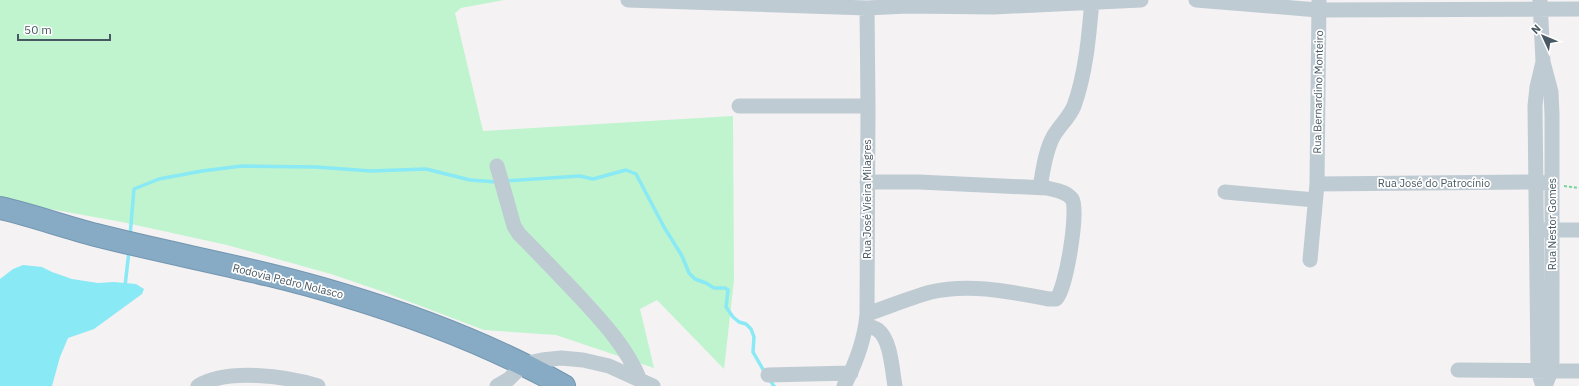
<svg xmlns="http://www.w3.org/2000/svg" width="1579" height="386" font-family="'IBM Plex Sans',sans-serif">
<rect width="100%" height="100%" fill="#f5f2f3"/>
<path fill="#bff4ce" d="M0 0H504L461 8 455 13 483 131 733 116 734 280 724 369 657 300 640 309 654 368 556 335 484 330 381 291 331 274 227 245 122 222 0 200Z"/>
<path fill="#89e9f4" d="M23 265 42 267 52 272 72 279 98 283 114 282 136 284 144 289 142 294 94 329 68 338 60 357 52 386H0V279L13 269Z"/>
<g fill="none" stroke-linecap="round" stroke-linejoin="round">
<path stroke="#89e9f4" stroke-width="3.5" d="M505 181 580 176 593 179 626 170 636 174 664 227 682 256 689 273 695 279 706 283 714 288H725L728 290 726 307 733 317 739 322 746 324 751 329 754 337 753 352 765 373
M130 236 134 189 159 179 202 171 242 166 316 167 371 171 426 169 470 180 497 182
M125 286 129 251
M769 379 774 386"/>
<defs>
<path id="highway" d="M0 208C32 215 64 227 96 235 178 256 262 270 343 295 420 318 495 347 564 386"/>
</defs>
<use href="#highway" stroke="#7296b0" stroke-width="24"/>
<path stroke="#74d59b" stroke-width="2" stroke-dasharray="3 2" stroke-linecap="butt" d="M1564 186 1579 188"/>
<path stroke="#bfcbd3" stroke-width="15" d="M628 0 867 8 907 6 994 7 1141 0
M1196 0 1318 10 1579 9
M1540 0 1543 62 1551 92 1552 115V361L1551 371 1545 386
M1543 62 1537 87 1535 106 1538 371 1543 386
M739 106H868
M497 166 514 226 519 234C539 254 558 274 577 294 601 320 626 346 640 380
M867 182H919L1047 188C1055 190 1066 191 1072 199 1079 210 1066 290 1056 299H1049C1011 292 970 283 931 292 909 298 888 307 867 314
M1317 184 1537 182 1547 183
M1040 187C1043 171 1045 152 1053 137 1059 126 1069 118 1074 106 1086 73 1089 35 1092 0
M1225 192 1315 200
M1542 230H1579
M1310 260 1317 184 1319 1
M866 326C870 327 874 327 878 330 891 340 892 370 895 386
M1458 370 1579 371
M768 375 851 373
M198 386C227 368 286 376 318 386
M497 386 509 379 524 364 542 360 561 358 583 360 609 366 653 386
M844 386C855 365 865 338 867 314L868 106 867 8"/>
<use href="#highway" stroke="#87abc4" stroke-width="22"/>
</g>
<g text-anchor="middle" stroke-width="3.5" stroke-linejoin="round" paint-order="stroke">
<g font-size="11" fill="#485862" stroke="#fff">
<text transform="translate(1318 92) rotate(-89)" y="4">Rua Bernardino Monteiro</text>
<text x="1434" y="187">Rua José do Patrocínio</text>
<text transform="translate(867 199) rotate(-90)" y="4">Rua José Vieira Milagres</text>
<text transform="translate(1552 224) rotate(-90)" y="4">Rua Nestor Gomes</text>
<text transform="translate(288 281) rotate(14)" y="4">Rodovia Pedro Nolasco</text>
</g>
</g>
<g transform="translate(1543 36) rotate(314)" stroke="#ffffff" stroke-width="3" paint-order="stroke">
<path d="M0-3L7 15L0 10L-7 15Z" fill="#485862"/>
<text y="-6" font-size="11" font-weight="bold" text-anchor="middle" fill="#485862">N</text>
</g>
<path d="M18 34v6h92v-6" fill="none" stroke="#485862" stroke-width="2"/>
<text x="24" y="34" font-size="12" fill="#485862" stroke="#ffffff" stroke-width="3" paint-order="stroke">50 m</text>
</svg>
